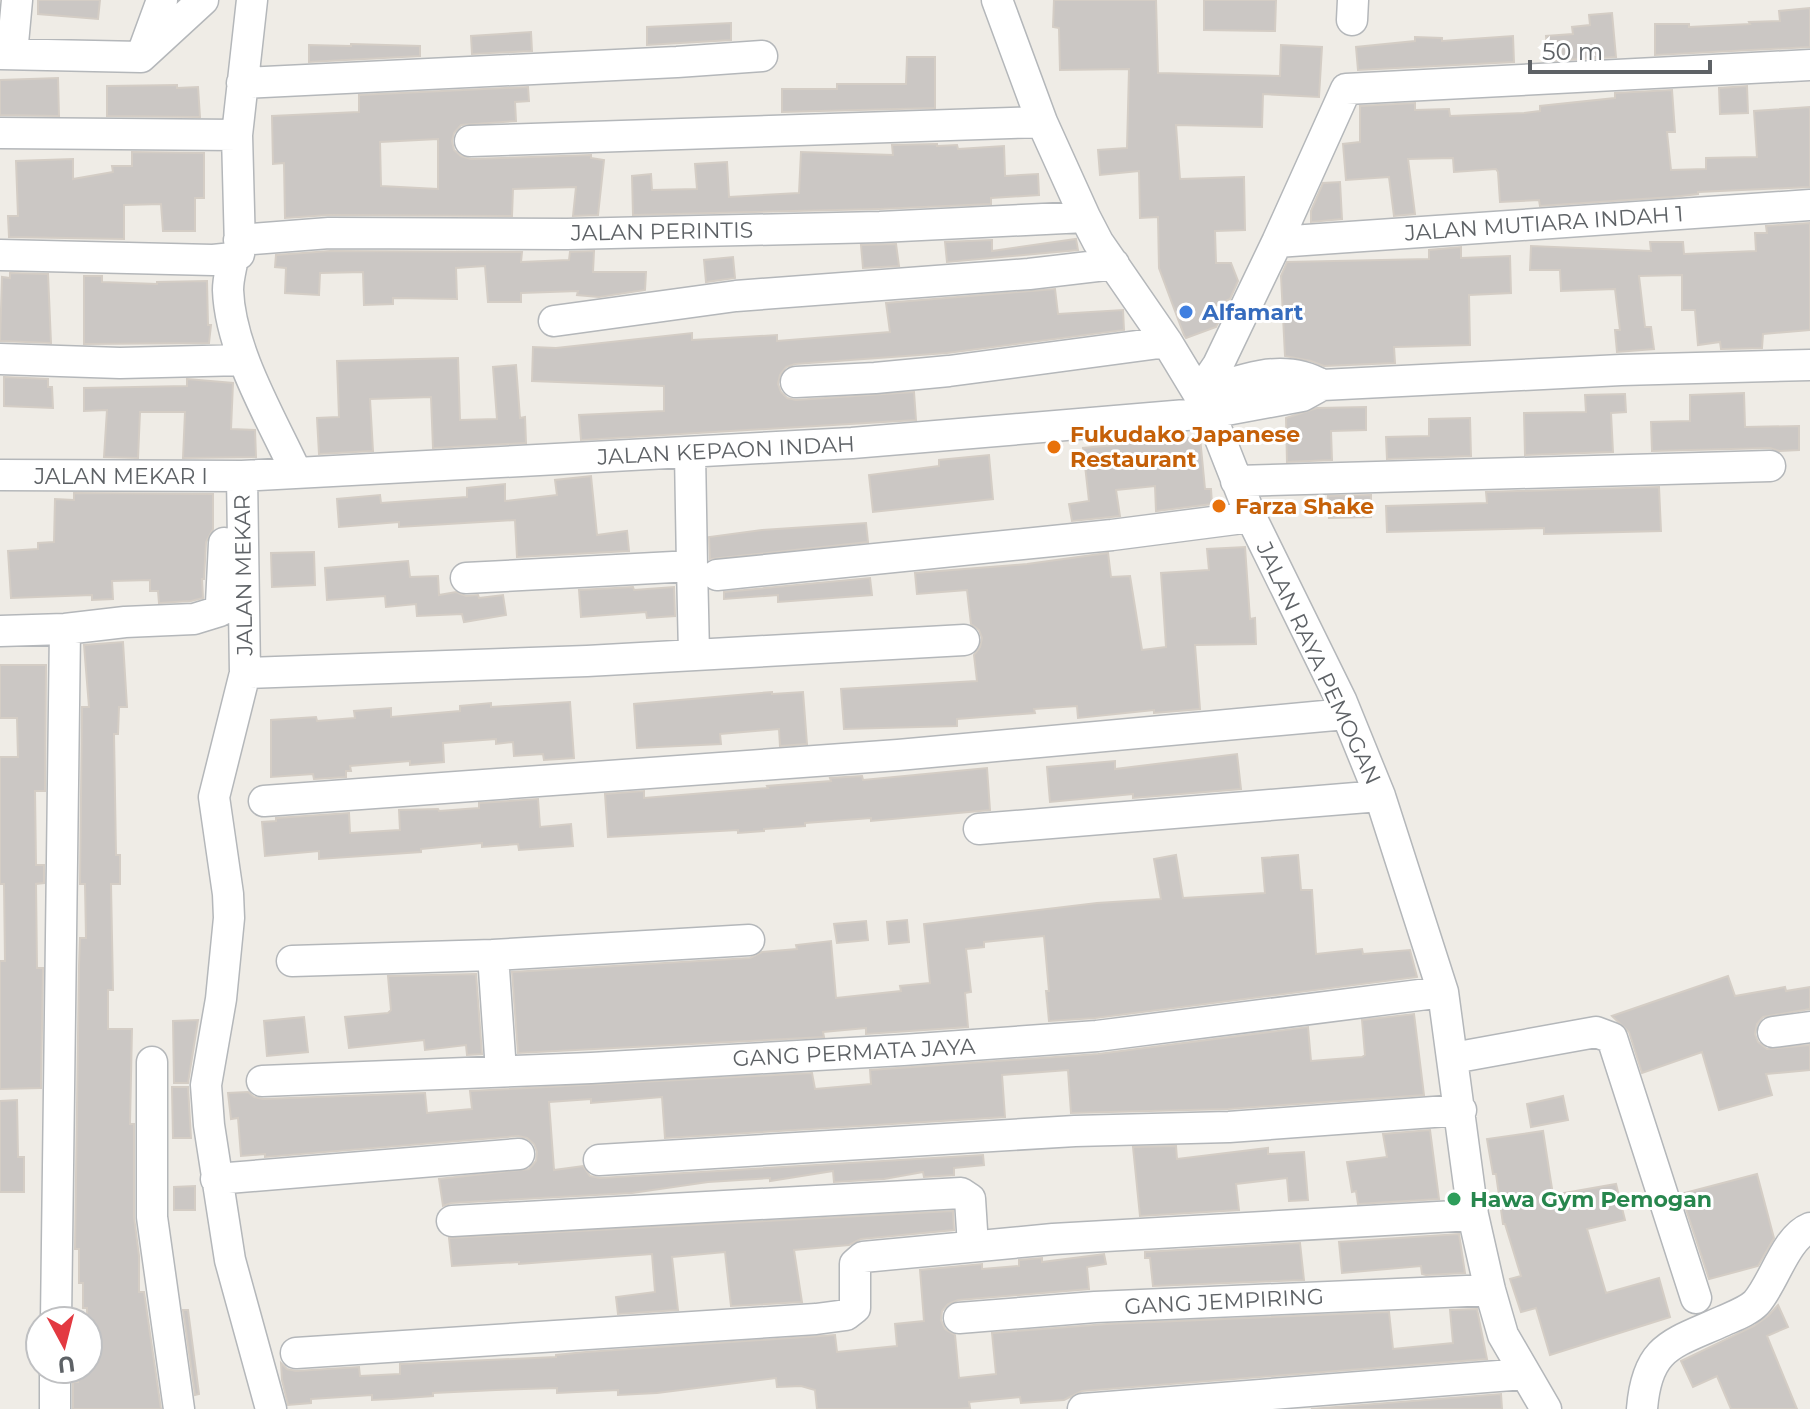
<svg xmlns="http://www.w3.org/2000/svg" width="1810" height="1409" font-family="Montserrat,sans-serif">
<rect width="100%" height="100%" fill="#efece6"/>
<path fill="#cbc7c4" stroke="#d4cdc5" stroke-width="2" fill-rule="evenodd" d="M38 0H100L98 19 38 14Z
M1054 0H1156L1158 73 1280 76 1281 45 1322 47 1319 97 1263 94 1262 127 1176 125 1180 179 1244 177 1245 230 1215 231 1216 263H1231L1238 281 1230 299 1212 307 1218 323 1216 327 1186 338 1184 335 1159 268 1158 217 1140 218 1139 171 1100 175 1098 150 1127 148 1129 69 1060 70 1059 28 1053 27Z
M1204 0H1276L1275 31 1204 30Z
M1810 8V47L1655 55V24H1689V27L1750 24 1749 22 1780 21 1779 11Z
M1612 13 1616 57 1548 61 1546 36 1573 34 1572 27 1590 25 1589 15Z
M731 23V40L647 45V27Z
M531 32 532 51 472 54 471 36Z
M1513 36 1514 62 1358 70 1356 47 1415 41V37L1442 38V41Z
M351 44 420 46V56L309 62V45L351 46Z
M907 57H935V108L782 112V89H837V84H906Z
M58 78 59 116 0 115V80Z
M177 85V88L198 87 200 117 107 116V86Z
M1747 86 1748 113 1720 114 1719 88Z
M528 87 529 101 515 102 516 121 461 125 454 133 452 141 454 150 461 156 471 159 591 155V158L604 160 598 215 573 216 576 187 513 189 512 216 329 215 285 218 284 163 273 164 272 116 359 112V95ZM438 139V189L381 186 380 142Z
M1672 90 1675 132H1667L1671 170 1706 169V158L1757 157 1754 111 1810 107V187L1698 192V194L1672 197 1540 206 1539 200 1500 202 1498 172 1496 169 1454 172 1453 158 1408 159 1415 214 1394 216 1389 177 1346 180 1343 144 1360 142V106L1415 103V110L1449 109 1450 116 1524 113 1540 111V106L1615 98V93Z
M937 144V146L957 145 958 149 1004 146 1005 176 1038 174 1039 195 991 198V204L879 209 633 215 632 176 651 174 652 190 697 189 695 164 727 162 729 197 799 193 801 152 893 155 892 145Z
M132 152 204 153V198H195V231H163L161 204 124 205V239L9 237 8 216H18L16 161 73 159V179L113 172 112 166H132Z
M1340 182 1342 219 1311 222V211L1323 183Z
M1810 223V330L1763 334 1762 348 1721 349 1720 342 1698 345 1695 310H1682V275L1639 276 1645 327H1651L1654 349 1617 352 1615 330H1620L1615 289 1561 291 1560 270H1530L1531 246 1651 251 1650 242H1683L1684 254 1756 251 1755 233H1767L1766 226Z
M1076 239 1078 250 947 262 945 242 992 240V251Z
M896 244 899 266 863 268 861 245Z
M1461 247V258L1510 256 1511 293 1469 295 1470 345 1394 347 1395 363 1324 366 1311 361 1285 356 1281 276 1287 262 1429 259V250Z
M330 251 522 252 521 262 569 260 570 252 594 251 593 272H646L645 290 599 297 577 295 578 291 521 293V302H488L485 266 456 268 457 299 393 298V304L364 305 363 272 320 273 319 295 285 293 286 268 275 267 276 255Z
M733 257 735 278 706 282 704 260Z
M10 273 48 274 51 343 0 341 2 277 10 278Z
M84 276H102V282L157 284V282L207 281 208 325H211L209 343 84 344Z
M1055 289 1058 314 1123 310 1124 330 947 353 795 364 786 367 780 375 778 384 781 392 787 398 796 400 914 392 916 420 581 440 579 415 664 411V386L532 381 533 347 556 348 692 333V340L777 335V341L890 332 886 303Z
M458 358 460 420 497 419 493 367 516 365 520 418 525 417 526 443 433 448 431 397 370 399 373 451 319 454 317 418 339 417 337 361Z
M4 377 48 379V387H52L53 408 4 406Z
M187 379 233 383 231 429 255 430 256 457 183 458 185 412H140L138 458 104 457 107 410 84 411V388L187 386Z
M1744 393 1745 427 1799 426V450L1779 451 1770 448 1652 451 1651 422 1690 421V395Z
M1625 394 1626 412 1611 413 1613 452 1525 455 1524 413 1586 412 1585 395Z
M1366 407V430L1331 431 1332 460 1287 462 1286 418 1317 408Z
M1470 418 1471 456 1387 459 1386 437 1429 436V419Z
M1200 437 1205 489H1211L1212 504 1156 511 1155 486 1116 490 1120 516 1072 521 1069 504 1089 501 1083 448Z
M989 455 993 499 873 512 869 475 939 466V460Z
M591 476 597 535 627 531 629 551 517 557 515 520 399 527V522L339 527 337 499 380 495 381 503 467 497V488L505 484V501L557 495 555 480Z
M1659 487 1661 531 1544 534V528L1387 532 1386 506 1487 503 1486 492Z
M74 493 213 494V529L206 542 204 579H202L203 598 191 601 159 603 158 591H150V580L112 581 113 599 92 600V595L11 598 8 551 38 549V543L54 542 55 499 74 500Z
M1371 495V517L1329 518 1328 496Z
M866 523 868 542 710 559 709 537 762 530Z
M1245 547 1250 619 1255 618 1256 644 1195 645 1200 709 1154 713V710L1078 718 1077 706 1034 709 1035 713 957 719V726L844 729 841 689 977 681 974 655 980 647 982 638 979 630 971 624 967 590 917 594 915 573 1027 564 1108 553 1111 577 1130 576 1142 650 1166 647 1161 573 1209 570 1207 549Z
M314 552 315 585 272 587 271 553Z
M408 561 410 577 438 576 439 595 456 592 466 596 478 595 479 598 503 595 506 615 464 622 462 614 417 616 416 604 386 607 385 596 327 600 325 568Z
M870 578 872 595 778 602V595L724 599V592Z
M633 587 634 590 674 587 675 616 647 618 646 612 581 617 579 590Z
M123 642 127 707H119L118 734H114L116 855H120V884H111L113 990H108V1029H132L130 1124H134V1217L139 1256V1292H144L161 1409H73V1382H78V1369H88L87 1308H83V1283H79V1249H75L79 966 80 938H86L85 884H80L82 707H89L84 645Z
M0 665H46L45 791H35L36 865H44V883L36 884 37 968H43L41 1088 0 1089V961H5L4 884H0V757H18L17 718H0Z
M772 692V694L803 692 807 744 780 746 779 729 720 734 721 744 637 748 634 704Z
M570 702 574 758 544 760 543 754 514 756 513 742 496 744V739L443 743 444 762 410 765V761L350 766 351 771H346V777L314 779 313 774 271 777V720L316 717 317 721 355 718 354 711 391 708V717L460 711V706L491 703V707Z
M1237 754 1241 789 1133 798V794L1050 802 1047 767 1115 761V769Z
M987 768 990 810 871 821V818L805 823V826L764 829V831L738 833V830L608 837 605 794 644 791V798L768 788 767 786 831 781 830 778 862 776 863 780Z
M538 799 540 827 571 824 573 846 519 850 518 844 482 847V843L421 849V852L319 859V851L265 856 262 822 276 821V818L349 813 350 833 400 830 399 810 438 809 439 811 479 808V803Z
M1176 855 1183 898 1265 893 1262 858 1298 855 1301 890H1312L1316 954 1362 949 1363 954 1410 950 1417 977 1095 1018 1049 1021 1046 991H1049L1044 936 984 942V947L966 949 971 992 965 993 968 1027 866 1034V1028L823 1032 824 1037 518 1053 512 972 750 958 762 952 797 949 796 945 831 941 836 998 901 991 900 986 930 983 924 924 1097 903 1161 899 1154 859Z
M907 920 909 942 889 944 887 922Z
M866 921 868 940 837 943 834 924Z
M476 974 482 1054 467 1055 466 1045 425 1050 424 1040 349 1048 345 1017 388 1013 391 1010 388 976Z
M1728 976 1735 996 1785 987 1786 991 1810 987V1009L1763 1017 1757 1024 1755 1034 1758 1042 1767 1049 1810 1045V1070L1766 1074 1772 1095 1719 1110 1702 1052 1642 1073 1629 1032 1612 1016Z
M1414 1014 1424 1095 1228 1109 1071 1113 1068 1070 1002 1075 1005 1117 665 1138 662 1097 591 1103V1099L549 1102 554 1170 583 1166 590 1176 600 1178 983 1155 984 1165 954 1168V1175L924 1177 923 1172 884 1179 834 1182 833 1171 770 1181V1178L708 1182 632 1193 451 1203 443 1206 439 1179 529 1169 536 1161 537 1152 534 1144 527 1138 518 1136 265 1157V1154L241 1156 238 1118 231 1119 228 1093 248 1092 254 1097 263 1099 425 1093 427 1113 472 1109 470 1091 812 1073 815 1089 871 1084 870 1070 1098 1054 1308 1027 1311 1061 1362 1057 1365 1055 1362 1020Z
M304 1017 308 1052 267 1056 264 1021Z
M198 1020 188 1083H174L173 1021Z
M172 1087H188L191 1138H173Z
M1563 1096 1568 1120 1531 1127 1527 1104Z
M17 1100 18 1157H24V1192H0V1101Z
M1430 1130 1439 1199 1358 1204 1356 1191 1352 1192 1347 1162 1387 1157 1383 1134Z
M1543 1131 1553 1195 1616 1184 1625 1220 1587 1229 1606 1293 1659 1278 1670 1317 1550 1355 1536 1308 1521 1312 1510 1279 1521 1276 1505 1224H1503L1496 1174H1493L1487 1139Z
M1176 1146 1177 1159 1268 1148V1154L1304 1152 1308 1200 1289 1201 1287 1178 1236 1184 1239 1210 1140 1216 1133 1147Z
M1757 1174 1774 1238 1758 1266 1709 1279 1681 1194Z
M195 1186V1210H174V1187Z
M953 1211 954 1230 861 1239 849 1245 794 1250 802 1302 731 1306 725 1252 672 1257 678 1310 618 1314 616 1297 655 1292 652 1254 519 1264V1262L452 1266 449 1238Z
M1459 1234 1465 1273 1426 1275 1422 1274 1421 1266 1342 1273 1339 1242Z
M1300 1243 1304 1280 1153 1286 1150 1258H1145V1252Z
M1104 1254 1106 1264 1087 1267 1089 1289 958 1300 948 1304 942 1311 941 1320 945 1329 955 1335 959 1378 996 1374 992 1333 1107 1324 1389 1312 1393 1349 1453 1343 1450 1310 1477 1309 1487 1359 1082 1391 1064 1400 1021 1403 1020 1397 969 1402 970 1408 959 1409H817L815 1390 801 1386 777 1387 776 1378 657 1393 618 1395V1390L557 1393V1388L496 1390 433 1393V1396L392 1399 372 1400V1395L311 1399V1403L288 1405 282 1380 281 1363 287 1369 296 1371 359 1367 360 1376 400 1374V1364L556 1357V1355L586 1352 835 1335 837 1352 897 1346 895 1324 924 1321 920 1270 982 1264V1269L1019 1266V1260L1042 1258V1262Z
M1778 1305 1788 1327 1767 1336 1797 1409H1731L1717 1376 1693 1387 1681 1361 1754 1326 1768 1316Z
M183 1310H188L199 1394 195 1395Z
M1501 1394 1502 1409H1311Z"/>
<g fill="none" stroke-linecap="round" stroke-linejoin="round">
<defs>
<path id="minor" d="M252 0 237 135 240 248 239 254 233 258C231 269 228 279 228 290 230 350 271 418 296 472
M997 0 1042 122 1085 217 1098 242 1167 342 1210 413 1251 517 1341 700 1380 796 1443 992 1473 1215 1490 1290 1503 1335 1546 1409
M1352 20 1353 0
M143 52 162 0
M0 54 141 57 203 0
M12 54 17 0
M242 83 677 62 762 56
M0 133 237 135
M470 141 1042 122
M239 240 329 233 567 234 880 227 1085 217
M1277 242 1810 205
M0 255 213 260 233 258
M554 321 736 296 1029 274 1114 264
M0 359 120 363 244 360
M796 382 875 378 949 371 1167 342
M1199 393 1218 365 1277 242 1346 89 1810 65
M1200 395C1238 380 1283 362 1322 385L1621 370 1810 365
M0 475 242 476 852 443 1210 413 1302 396 1322 385
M242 476 245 673 214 797 228 894 229 918 221 999 206 1085 209 1125 230 1260 271 1409
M1236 481 1770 466
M692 566 694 654
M717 575 1112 535 1251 517
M466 578 692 566 690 453
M0 631 65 629 125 622 194 619 220 611 221 603 224 543
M245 673 587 661 964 640
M264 801 898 755 1346 714
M979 829 1380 796
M493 955 501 1071
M292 961 493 955 749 940
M1773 1032 1810 1027
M1453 1058 1596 1032 1612 1038 1696 1298
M152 1062V1217L179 1409
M262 1081 591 1068 903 1050 1097 1036 1443 992
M599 1160 1075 1131 1229 1127 1461 1110
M216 1179 519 1154
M452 1221 961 1193 970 1199 973 1246
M959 1318 1095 1307 1490 1290
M56 1321 65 629
M296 1353 816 1319 846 1315 855 1308V1264L863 1257 1053 1239 1473 1215
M55 1409V1369
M1083 1409 1524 1374
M1642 1409C1647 1346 1672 1344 1723 1321 1734 1316 1748 1311 1756 1303 1774 1283 1785 1238 1810 1228"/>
</defs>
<use href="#minor" stroke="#b4b7ba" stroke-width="33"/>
<use href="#minor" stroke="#fff" stroke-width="30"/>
</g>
<circle fill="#3f7fe0" stroke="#fff" stroke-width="3" cx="1186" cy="312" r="8"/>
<g fill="#e8710a" stroke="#fff" stroke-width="3">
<circle cx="1054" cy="447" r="8"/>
<circle cx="1219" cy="506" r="8"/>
</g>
<circle fill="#2e9e5b" stroke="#fff" stroke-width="3" cx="1454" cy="1199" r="8"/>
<g text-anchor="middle" stroke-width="6" stroke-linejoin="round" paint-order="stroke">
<g font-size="22" fill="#5e6266" stroke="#fff">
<text transform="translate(1544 223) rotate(-4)" y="8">JALAN MUTIARA INDAH 1</text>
<text transform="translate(662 231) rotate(-1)" y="8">JALAN PERINTIS</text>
<text transform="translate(726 450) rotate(-3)" y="8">JALAN KEPAON INDAH</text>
<text x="121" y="484">JALAN MEKAR I</text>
<text transform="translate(243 575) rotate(-91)" y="8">JALAN MEKAR</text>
<text transform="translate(1319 663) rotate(65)" y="8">JALAN RAYA PEMOGAN</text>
<text transform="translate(854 1052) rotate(-3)" y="8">GANG PERMATA JAYA</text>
<text transform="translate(1224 1301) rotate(-3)" y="8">GANG JEMPIRING</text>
</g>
<g font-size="22" font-weight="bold" fill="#366cbe" stroke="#fff" text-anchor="start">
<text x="1202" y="320">Alfamart</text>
</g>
<g font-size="22" font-weight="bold" fill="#c56008" stroke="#fff" text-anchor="start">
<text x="1070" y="442">Fukudako Japanese<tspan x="1070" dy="25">Restaurant</tspan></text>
<text x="1235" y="514">Farza Shake</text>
</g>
<g font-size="22" font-weight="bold" fill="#27864d" stroke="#fff" text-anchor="start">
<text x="1470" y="1207">Hawa Gym Pemogan</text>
</g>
</g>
<g transform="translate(64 1345) rotate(173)"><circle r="38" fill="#ffffff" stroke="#bfc0c2" stroke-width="2"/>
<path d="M0-6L14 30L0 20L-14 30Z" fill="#e33941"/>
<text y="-12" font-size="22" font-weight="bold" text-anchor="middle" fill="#5e6266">U</text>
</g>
<path d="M1530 60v12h180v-12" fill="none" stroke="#5e6266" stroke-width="4"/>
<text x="1542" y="60" font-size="24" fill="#5e6266" stroke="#ffffff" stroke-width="6" paint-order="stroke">50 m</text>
</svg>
